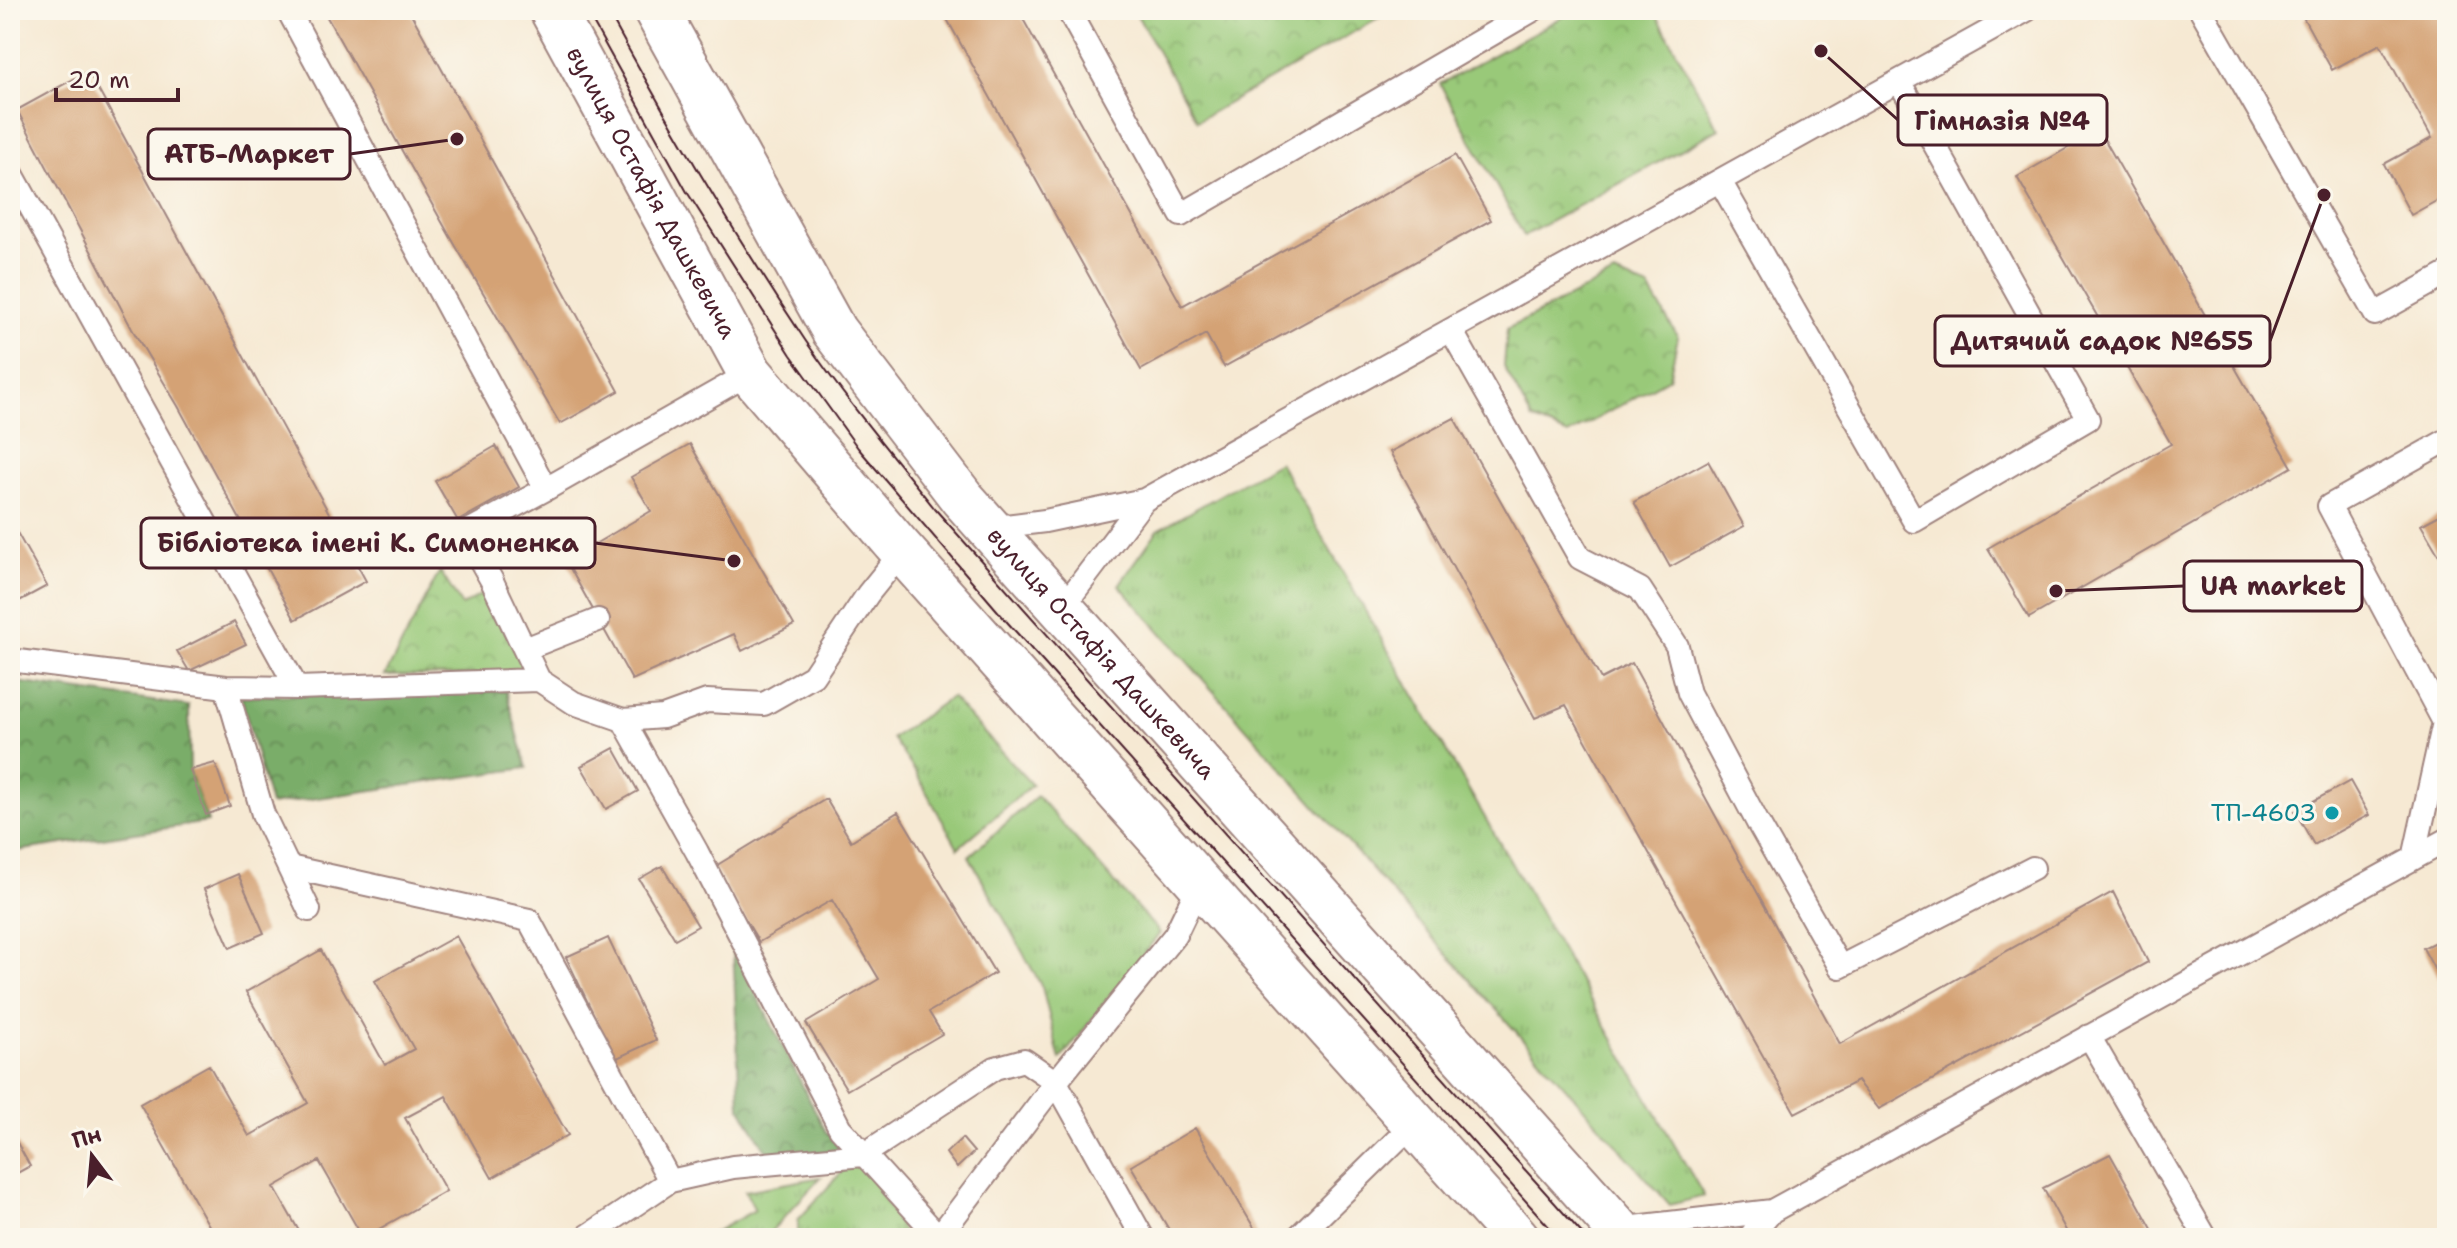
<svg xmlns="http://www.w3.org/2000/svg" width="2457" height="1248" font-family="'Shantell Sans',sans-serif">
<defs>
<pattern id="grass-tufts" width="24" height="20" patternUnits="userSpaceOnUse" patternTransform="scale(2)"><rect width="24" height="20" fill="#99c979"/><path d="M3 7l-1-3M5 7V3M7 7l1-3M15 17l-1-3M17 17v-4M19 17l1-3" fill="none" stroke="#85ac69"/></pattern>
<pattern id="forest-crowns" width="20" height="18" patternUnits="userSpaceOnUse" patternTransform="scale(2)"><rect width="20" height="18" fill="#7aad69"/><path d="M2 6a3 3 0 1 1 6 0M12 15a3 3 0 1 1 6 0" fill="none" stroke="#668c57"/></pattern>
<pattern id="park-crowns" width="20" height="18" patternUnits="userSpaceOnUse" patternTransform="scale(2)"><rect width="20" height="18" fill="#99c979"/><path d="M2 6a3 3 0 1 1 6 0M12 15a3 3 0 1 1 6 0" fill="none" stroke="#85ac69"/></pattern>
</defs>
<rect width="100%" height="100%" fill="#fbf7ec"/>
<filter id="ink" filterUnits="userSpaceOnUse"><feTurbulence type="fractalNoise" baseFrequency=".0125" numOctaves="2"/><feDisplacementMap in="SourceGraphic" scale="16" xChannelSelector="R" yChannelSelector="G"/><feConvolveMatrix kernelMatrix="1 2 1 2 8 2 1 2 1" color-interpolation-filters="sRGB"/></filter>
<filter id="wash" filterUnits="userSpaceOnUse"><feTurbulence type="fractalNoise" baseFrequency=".006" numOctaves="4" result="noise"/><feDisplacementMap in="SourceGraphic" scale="32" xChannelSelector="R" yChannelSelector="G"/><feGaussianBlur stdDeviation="1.8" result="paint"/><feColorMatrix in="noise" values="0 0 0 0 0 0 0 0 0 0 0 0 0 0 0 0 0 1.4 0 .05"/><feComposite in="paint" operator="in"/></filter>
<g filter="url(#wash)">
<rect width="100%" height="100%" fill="#f6e9d3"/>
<path fill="url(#grass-tufts)" stroke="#727452" stroke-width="2" d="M1279 462 1704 1196 1670 1205 1119 585 1158 530Z
M951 697 1032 785 958 848 914 770 892 738Z
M1037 796 1160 933 1060 1060 1042 987 969 856Z
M848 1165H864L907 1238H798V1220Z
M821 1177 765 1238H704L755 1210 745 1191Z"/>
<path fill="url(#forest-crowns)" stroke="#62664a" stroke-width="2" d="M10 681 189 706 190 770 208 822 10 852Z
M506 691 527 768 270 805 241 696Z
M733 948 826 1132 849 1149 770 1157 740 1107Z"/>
<path fill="url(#park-crowns)" stroke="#727452" stroke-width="2" d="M1134 10H1381L1384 15 1197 121Z
M1575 10H1654L1719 129 1524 236 1440 84Z
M1614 274 1649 288 1678 337 1669 378 1568 435 1532 419 1504 367 1507 329Z
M440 571 462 606 485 592 527 675 385 676Z"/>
<g id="blocks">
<path fill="#d4a274" d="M323 10H409L619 391 560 424 447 231Z
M942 10H1018L1182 306 1455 155 1491 220 1224 367 1206 334 1141 370Z
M2320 10H2444L2447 16V195L2411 215 2384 164 2432 138 2380 44 2332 70 2304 19Z
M88 71 366 581 295 620 178 406 132 329 17 110Z
M2099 130 2292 467 2029 618 1988 548 2171 444 2017 177Z
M1454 418 1601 679 1632 663 1840 1044 2113 892 2148 962 1879 1109 1857 1081 1795 1113 1566 705 1535 718 1390 452Z
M690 444 794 625 742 651 734 634 632 680 566 561 651 511 631 477Z
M496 446 519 487 458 521 435 481Z
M1708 461 1744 526 1670 567 1634 502Z
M2447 511V569L2421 525Z
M10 520 47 586 10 606Z
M234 622 246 644 189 671 177 651Z
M614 748 638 791 606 809 581 766Z
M215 763 230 806 206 815 190 770Z
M2350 781 2369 815 2314 845 2295 811Z
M826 799 851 841 898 812 995 973 929 1012 942 1034 847 1090 806 1023 879 979 832 900 759 942 714 867Z
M662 866 698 926 675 939 639 879Z
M238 874 264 933 230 948 204 889Z
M456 936 568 1135 492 1178 446 1096 405 1118 446 1191 363 1238 319 1161 274 1187 303 1238H216L140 1104 209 1065 249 1136 308 1103 246 992 321 950 385 1065 414 1049 375 981Z
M2447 936V993L2423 948Z
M608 938 656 1040 615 1059 566 957Z
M1195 1128 1260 1238H1174L1131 1166Z
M10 1130 30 1166 10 1177Z
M962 1138 974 1152 957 1168 946 1153Z
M2110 1154 2140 1207 2157 1238H2070L2043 1188Z"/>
</g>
</g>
<g filter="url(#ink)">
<use href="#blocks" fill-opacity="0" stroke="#a0847f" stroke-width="2"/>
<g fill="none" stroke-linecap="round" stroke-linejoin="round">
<defs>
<path id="lane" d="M288 10 546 489
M1068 10 1181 215 1533 10
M2201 10 2375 314 2447 274
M10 170 297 688
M1720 181 1914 521 2088 419 1899 81
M1451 330 1580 558 1640 589 1677 646 1689 693 1758 823 1840 967 2033 868
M1144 500 2027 10
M989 528 1045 521 1144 500 1062 608
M525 649 598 620
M10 660 226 687 297 688 539 680 574 703 623 720 663 717 707 701 764 704 813 676 868 594 897 558 898 546
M539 680 492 581 465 533 546 489 750 373
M226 687 263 814 309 910
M623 720 697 852 840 1128 939 1237
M2414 858 2444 722 2329 506 2447 440
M289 867 529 920 670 1181
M2089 1036 2206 1238
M1618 1229 1772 1211
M585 1238 670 1181 733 1167 863 1155 995 1068 1024 1060 1056 1082 1143 1238
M938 1238 1056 1082 1175 935 1200 883
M1297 1238 1414 1123
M1749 1238 1772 1211 2447 840"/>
<g id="secondary">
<path id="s1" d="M552 10 750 373 898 546 1517 1238"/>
<path id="s2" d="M656 10 834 331 962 498 1626 1238"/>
</g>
</defs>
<use href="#lane" stroke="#a0847f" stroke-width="26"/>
<use href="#secondary" stroke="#a0847f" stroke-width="48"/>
<use href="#lane" stroke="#fff" stroke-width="22"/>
<use href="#secondary" stroke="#fff" stroke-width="44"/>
<path stroke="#4a1f2b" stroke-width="2" d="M586 10 687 192 791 355 858 448 1008 623 1559 1238
M607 10C668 122 734 234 805 340 845 399 891 454 935 509L1586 1238"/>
</g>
</g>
<circle fill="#0f9aa8" stroke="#fbf7ec" stroke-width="3" cx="2332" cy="813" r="8"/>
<g text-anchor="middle" stroke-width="6" stroke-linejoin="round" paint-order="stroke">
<g font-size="24" fill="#4a1f2b" stroke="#fbf7ec">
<text dy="8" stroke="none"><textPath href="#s1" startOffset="208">вулиця Остафія Дашкевича</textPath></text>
<text dy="8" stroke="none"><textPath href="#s2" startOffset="786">вулиця Остафія Дашкевича</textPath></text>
</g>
<g font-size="24" fill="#0d838f" stroke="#fbf7ec" text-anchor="end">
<text x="2316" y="821">ТП-4603</text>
</g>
</g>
<path fill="none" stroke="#4a1f2b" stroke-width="3" d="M1821 51L1898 120M457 139L350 154M2324 195L2270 341M734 561L595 543M2056 591L2184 586"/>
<g fill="#4a1f2b" stroke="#fbf7ec" stroke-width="3">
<circle cx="1821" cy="51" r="8"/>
<circle cx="457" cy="139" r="8"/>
<circle cx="2324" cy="195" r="8"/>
<circle cx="734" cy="561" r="8"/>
<circle cx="2056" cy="591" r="8"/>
</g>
<g fill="#fbf7ec" stroke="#4a1f2b" stroke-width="3">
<rect x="1898" y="95" width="209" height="50" rx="8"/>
<rect x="148" y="129" width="202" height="50" rx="8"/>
<rect x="1935" y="316" width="335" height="50" rx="8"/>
<rect x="141" y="518" width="454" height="50" rx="8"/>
<rect x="2184" y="561" width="178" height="50" rx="8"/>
</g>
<g font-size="26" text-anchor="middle" font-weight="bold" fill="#4a1f2b">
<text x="2002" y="130">Гімназія №4</text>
<text x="249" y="163">АТБ-Маркет</text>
<text x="2102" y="350">Дитячий садок №655</text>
<text x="368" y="552">Бібліотека імені К. Симоненка</text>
<text x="2273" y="595">UA market</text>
</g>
<rect width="2457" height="1248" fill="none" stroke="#fbf7ec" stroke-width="40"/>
<g transform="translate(92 1156) rotate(344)" stroke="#fbf7ec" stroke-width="6" paint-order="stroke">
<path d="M0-6L14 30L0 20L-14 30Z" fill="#4a1f2b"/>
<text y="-12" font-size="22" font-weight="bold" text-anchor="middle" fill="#4a1f2b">Пн</text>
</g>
<path d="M56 88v12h122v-12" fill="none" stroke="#4a1f2b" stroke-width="4"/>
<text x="68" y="88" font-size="24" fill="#4a1f2b" stroke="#fbf7ec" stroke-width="6" paint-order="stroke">20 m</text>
</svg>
